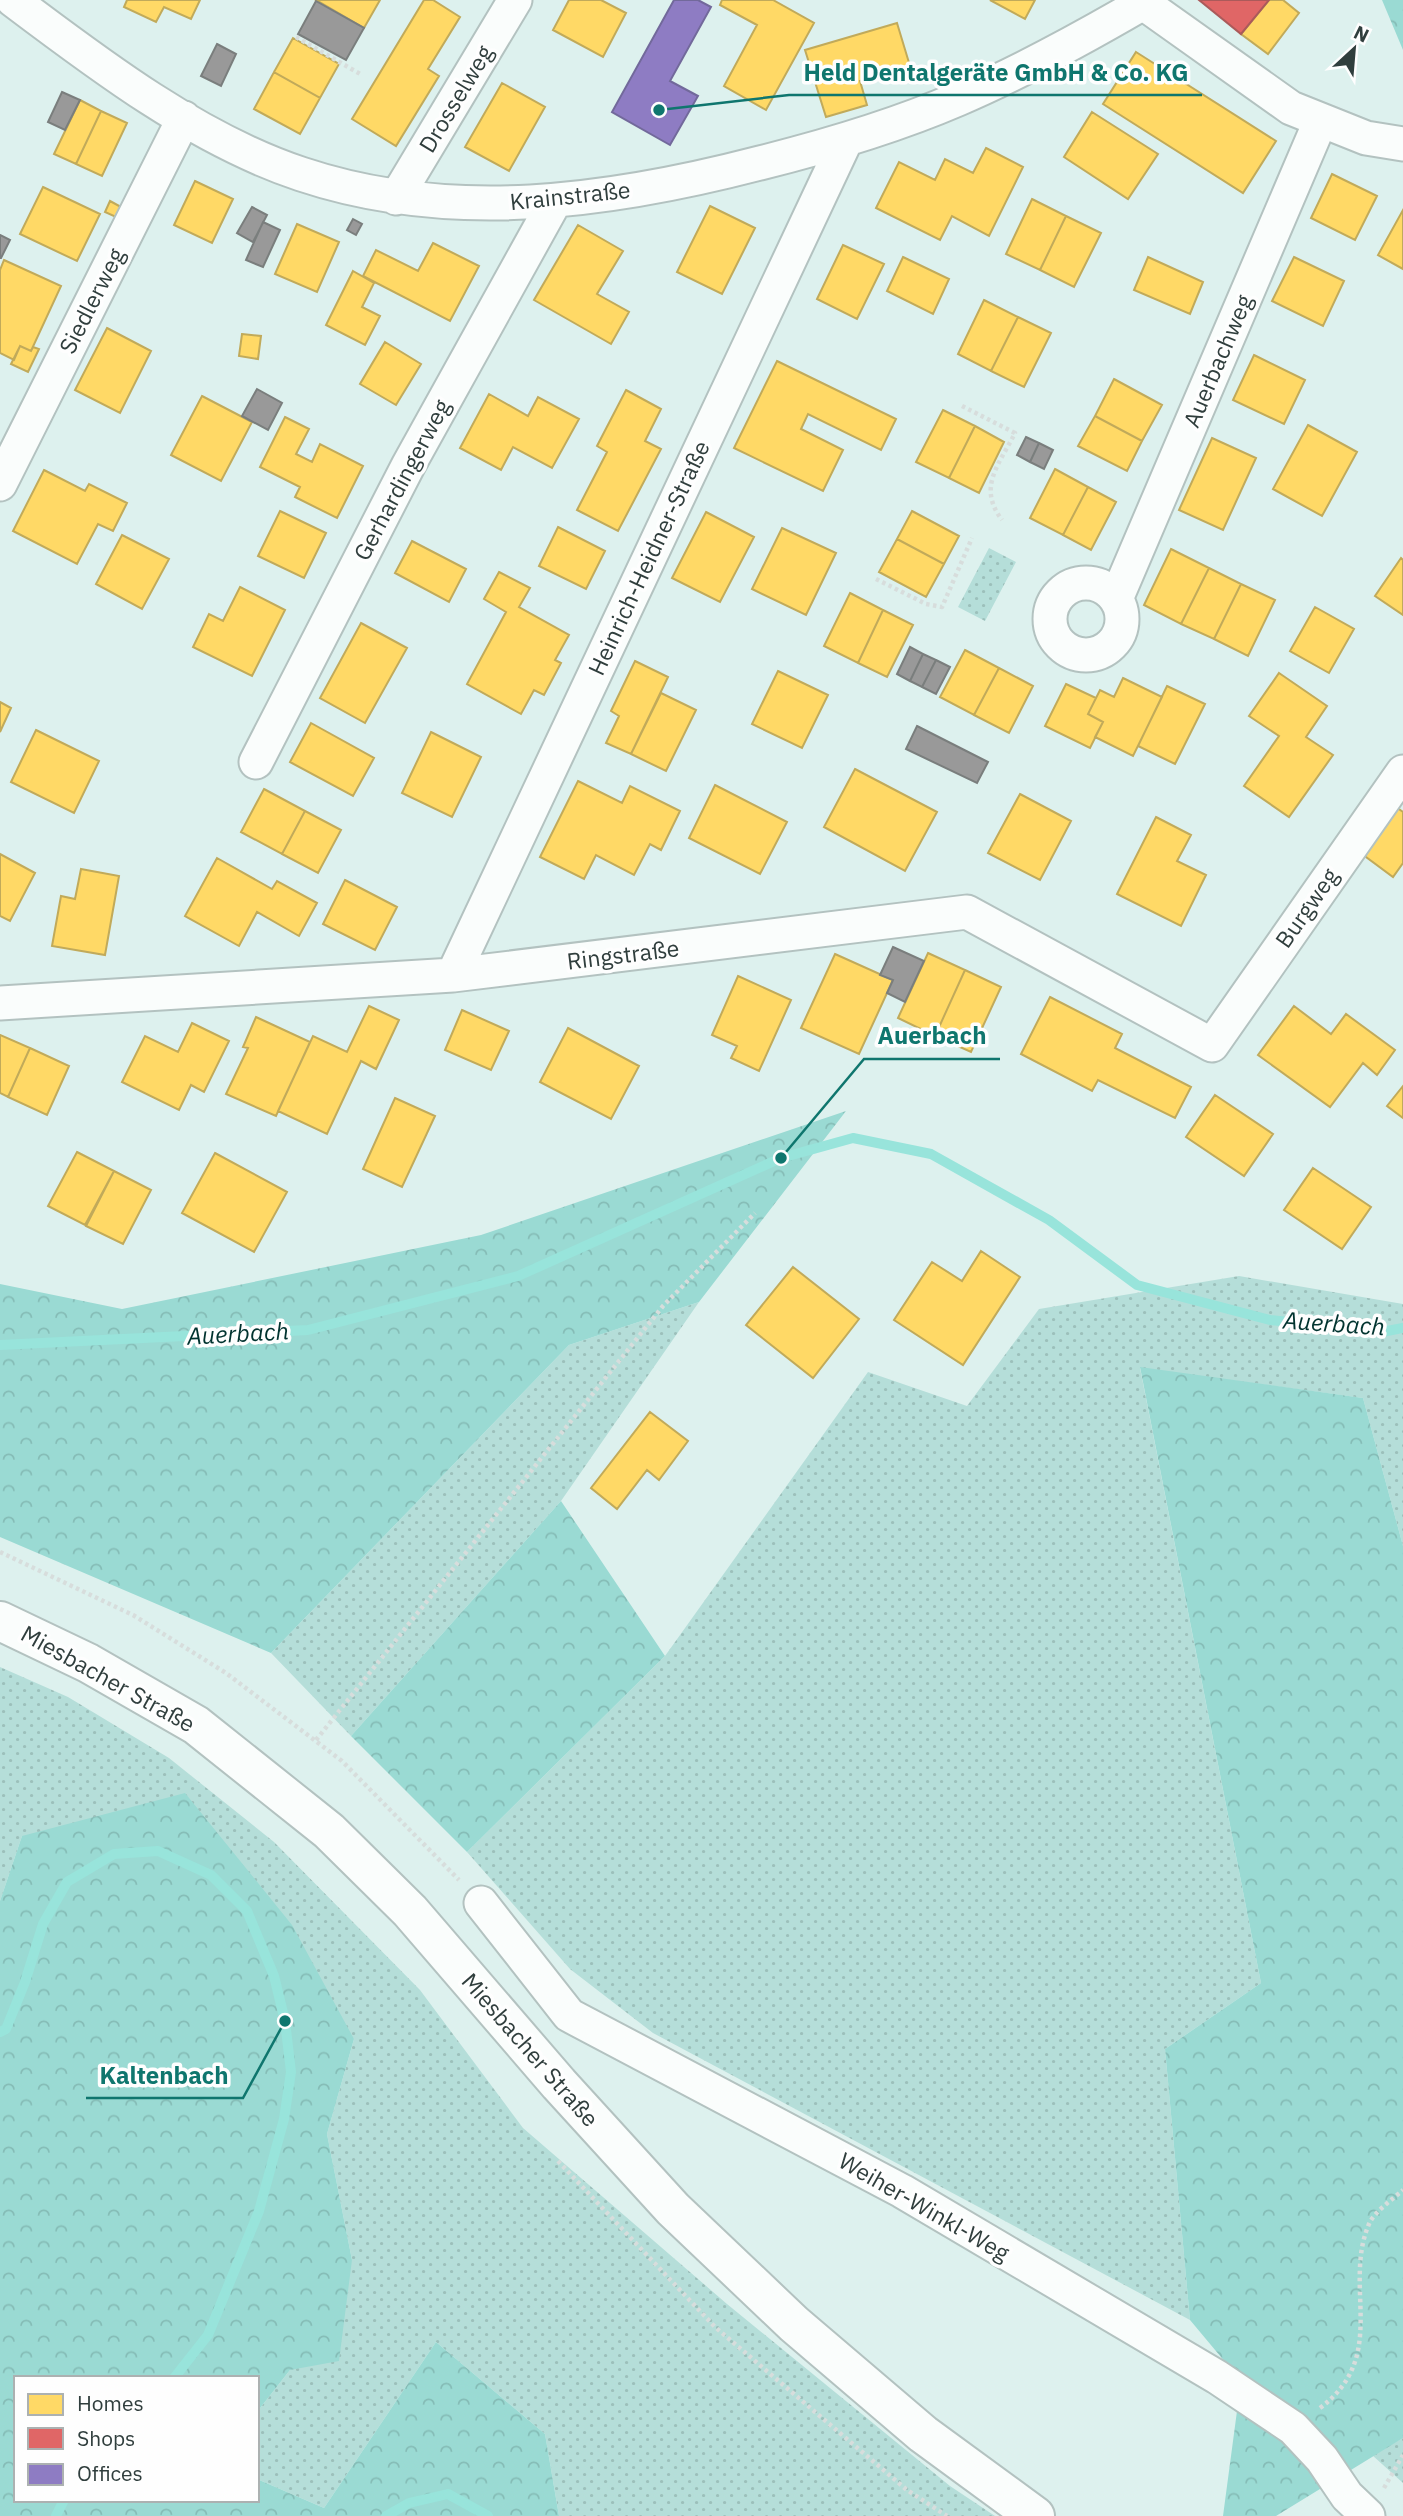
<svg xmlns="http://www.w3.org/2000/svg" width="1403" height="2516" font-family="'IBM Plex Sans',sans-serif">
<defs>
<pattern id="grass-dots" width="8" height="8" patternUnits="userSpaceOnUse" patternTransform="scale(1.75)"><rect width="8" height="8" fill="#b5ded9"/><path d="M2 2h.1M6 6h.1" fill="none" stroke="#9cc0bb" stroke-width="1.8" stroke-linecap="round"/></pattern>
<pattern id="forest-crowns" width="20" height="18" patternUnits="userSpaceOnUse" patternTransform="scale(1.75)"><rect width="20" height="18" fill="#9adad3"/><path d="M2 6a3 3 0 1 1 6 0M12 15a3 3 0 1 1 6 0" fill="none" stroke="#85bcb6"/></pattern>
</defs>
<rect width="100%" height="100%" fill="#ddf1ee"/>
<path fill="url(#grass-dots)" d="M989 548 1016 562 985 621 958 607Z
M1239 1276 1403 1304V1546L1363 1398 1140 1368 1261 1983 1165 2049 1190 2320 653 2033 570 1969 467 1852 665 1656 868 1372 967 1406 1039 1309Z
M699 1302 561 1501 351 1736 271 1653 569 1345Z
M0 1667 68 1697 169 1758 274 1842 420 1990 523 2128 727 2304 950 2486 995 2516H559L545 2434 436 2342 324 2508 257 2479V2412L290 2370 352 2260 327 2134 354 2039 22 1836 0 1901Z
M1403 2438V2483L1372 2455Z"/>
<path fill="url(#forest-crowns)" d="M1382 0H1403V50Z
M846 1111 699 1302 569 1345 271 1653 0 1537V1284L122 1309 481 1235Z
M1140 1367 1363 1398 1403 1546V2438L1276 2516H1223L1241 2381 1190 2320 1165 2049 1261 1983Z
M561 1501 665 1656 467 1852 351 1736Z
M185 1793 292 1925 354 2039 327 2134 352 2260 339 2361 290 2370 257 2412V2378H16V2500H257V2479L324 2508 436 2342 545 2434 559 2516H0V1901L22 1836Z"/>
<path fill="#ffd966" stroke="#c1aa5a" stroke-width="2" d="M127 0H200L191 19 164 7 156 22 124 7Z
M316 0H380L364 28Z
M424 0H433L460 17 428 69 439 76 396 146 352 119Z
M569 0H601L626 13 603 57 553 30Z
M722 0H773L814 23 766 110 724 86 757 25 720 5Z
M990 0H1035L1025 19Z
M1269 0H1283L1299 13 1268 54 1241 34Z
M897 23 910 66 860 81 867 105 826 117 805 50Z
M293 38 339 64 320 98 274 72Z
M1136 52 1276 141 1243 193 1103 104Z
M274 72 320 98 300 134 254 109Z
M502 83 545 107 509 171 465 147Z
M80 100 101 111 76 164 54 154Z
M101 111 127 123 102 176 76 164Z
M1092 112 1158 154 1128 199 1064 157Z
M986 148 1023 167 989 236 952 216 940 240 876 208 899 162 935 180 945 159 973 173Z
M1332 174 1377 196 1355 240 1311 218Z
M195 181 233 199 212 243 174 225Z
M43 187 100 214 77 261 20 234Z
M1032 199 1066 216 1040 270 1006 254Z
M110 201 121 207 116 217 105 212Z
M710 206 755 228 722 294 677 272Z
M1403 210V269L1378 255Z
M1066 216 1101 233 1074 287 1040 270Z
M297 224 339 242 317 292 275 274Z
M578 225 623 251 597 294 629 312 611 344 534 300Z
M433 243 479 266 450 321 363 276 376 250 418 271Z
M843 245 884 264 857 319 817 299Z
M903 257 949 279 933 314 887 291Z
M1148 257 1203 282 1190 314 1134 290Z
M1294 257 1344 281 1323 326 1272 301Z
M4 260 61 286 31 351 20 346 14 360 0 353V270Z
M353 271 374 283 362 307 380 316 365 345 326 325Z
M984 300 1018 317 991 371 958 354Z
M1018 317 1051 333 1024 387 991 371Z
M107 328 151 351 120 413 75 390Z
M242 334 261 336 258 359 239 356Z
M385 342 421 364 396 405 360 384Z
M20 346 31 351 33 347 39 349 28 372 11 364Z
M1254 355 1305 380 1284 424 1233 400Z
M777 361 896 419 881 450 808 414 801 429 843 450 823 491 734 448Z
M1114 379 1162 405 1142 441 1095 416Z
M626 390 661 409 645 441 661 449 618 531 577 510 607 452 597 446Z
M489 394 528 416 538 397 579 419 552 468 513 447 501 470 460 448Z
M202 396 252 422 221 481 171 455Z
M943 410 975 426 949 478 916 462Z
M1095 416 1142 441 1127 471 1078 446Z
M285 417 309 429 296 454 312 462 320 444 363 466 337 518 295 497 300 487 260 467Z
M1308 425 1357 452 1322 516 1273 489Z
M975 426 1004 442 979 493 949 478Z
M1212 438 1256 458 1223 530 1179 510Z
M1055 469 1088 487 1063 535 1030 518Z
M44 470 85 491 89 484 127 503 113 531 98 524 77 564 13 531Z
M1088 487 1116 502 1091 550 1063 535Z
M280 511 326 533 304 578 258 556Z
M912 511 959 536 944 564 897 539Z
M706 512 754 537 720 602 672 578Z
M558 527 605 551 586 589 539 566Z
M782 528 836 553 806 615 752 589Z
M122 535 169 559 142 609 96 584Z
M897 539 944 564 926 597 879 572Z
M412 541 466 569 449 602 395 573Z
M1171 549 1209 568 1181 624 1144 605Z
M1401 558 1403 560V615L1375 596Z
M1209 568 1241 584 1214 639 1181 624Z
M499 572 530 588 519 607 569 635 555 660 561 663 544 695 534 690 521 714 467 684 506 612 484 599Z
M1241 584 1275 600 1248 656 1214 639Z
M240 587 285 610 252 676 193 647 209 614 223 621Z
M850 593 883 610 858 663 824 646Z
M1315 607 1354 629 1329 673 1290 651Z
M883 610 913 625 887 677 858 663Z
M361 623 407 648 365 723 320 698Z
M965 650 999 668 974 715 940 697Z
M635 661 668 677 631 754 606 743 619 716 611 711Z
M999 668 1033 686 1009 733 974 715Z
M778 671 828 695 802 748 752 724Z
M1279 673 1327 706 1306 737 1333 755 1289 817 1244 786 1279 736 1249 716Z
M1123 678 1162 697 1133 756 1095 737 1103 722 1088 714 1100 690 1114 697Z
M1066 684 1096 698 1088 714 1103 722 1090 748 1045 726Z
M1167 686 1205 704 1175 764 1138 746Z
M661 693 696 710 666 771 631 754Z
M0 702 11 708 0 732Z
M311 723 374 758 353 796 290 762Z
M36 730 99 761 74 813 11 782Z
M431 732 481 757 452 817 402 793Z
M855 769 937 812 905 871 824 827Z
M578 781 622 803 630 786 680 811 661 850 650 844 634 875 596 855 584 879 540 857Z
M715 785 787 822 760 874 689 838Z
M264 789 305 811 282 854 241 832Z
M1020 794 1071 821 1040 880 988 853Z
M1396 807 1403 812V863L1393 877 1362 854Z
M305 811 341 830 318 873 282 854Z
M1156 817 1191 835 1177 861 1206 875 1181 926 1117 894Z
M0 854 35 873 10 921 0 916Z
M217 858 272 889 277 881 317 903 299 936 257 912 239 946 185 916Z
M81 869 119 876 105 955 52 946 61 896 75 899Z
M345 880 397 907 375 950 323 924Z
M928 953 965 970 935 1036 898 1018Z
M835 954 893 980 859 1054 801 1028Z
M965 970 1001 987 971 1052 935 1036Z
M738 976 791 1000 759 1071 731 1058 737 1046 712 1035Z
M1050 997 1122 1034 1115 1048 1191 1087 1175 1118 1098 1080 1092 1091 1021 1054Z
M369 1006 399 1020 376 1069 361 1061 327 1134 278 1111 313 1036 347 1052Z
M1294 1006 1331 1034 1346 1014 1395 1050 1377 1075 1363 1063 1330 1107 1258 1055Z
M462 1010 509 1031 491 1070 445 1050Z
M256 1017 310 1042 276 1116 226 1094 248 1048 243 1047Z
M192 1023 229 1041 204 1092 191 1085 179 1110 122 1082 145 1036 178 1052Z
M568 1028 639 1066 611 1119 540 1082Z
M0 1035 30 1048 8 1097 0 1093Z
M30 1048 69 1066 47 1115 8 1097Z
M1403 1086V1118L1387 1106Z
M1215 1095 1273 1134 1244 1176 1186 1137Z
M395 1098 435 1116 402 1187 363 1169Z
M77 1152 114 1171 85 1225 48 1206Z
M215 1153 287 1192 254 1252 182 1213Z
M1313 1168 1371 1207 1342 1249 1284 1210Z
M114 1171 151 1190 123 1244 86 1226Z
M981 1251 1020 1277 963 1365 894 1320 932 1262 962 1281Z
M793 1267 859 1319 813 1378 746 1325Z
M650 1412 688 1441 659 1480 647 1470 617 1509 591 1488Z"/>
<path fill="#e06666" stroke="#ab5a5a" stroke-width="2" d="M1199 0H1269L1241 34Z"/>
<path fill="#8e7cc3" stroke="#72699b" stroke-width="2" d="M674 0H698L711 7 670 81 698 96 670 145 612 112Z"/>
<path fill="#999" stroke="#7a7e7d" stroke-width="2" d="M316 1 364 28 346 60 298 34Z
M217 44 236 54 221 86 201 76Z
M62 92 80 100 65 130 48 122Z
M252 207 267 215 253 242 237 233Z
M353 219 362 224 356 235 347 230Z
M263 222 280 230 263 267 246 260Z
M0 235 10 240 1 258H0Z
M257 389 282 403 268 430 242 416Z
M1026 437 1039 443 1030 462 1017 455Z
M1039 443 1053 450 1044 469 1030 462Z
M910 647 923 654 910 681 897 674Z
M923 654 936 660 922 687 910 681Z
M936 660 950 667 936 694 922 687Z
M917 726 988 762 977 783 906 749Z
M893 947 924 961 905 1002 887 993 893 980 880 975Z"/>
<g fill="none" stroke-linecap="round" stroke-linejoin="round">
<path stroke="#98e4db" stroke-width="10" d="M0 1345 308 1330 518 1276 781 1158 853 1138 931 1154 1049 1220 1137 1285 1270 1320 1382 1332 1403 1328
M0 2032 6 2029 25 1982 43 1924 67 1882 114 1854 158 1851 211 1875 247 1911 274 1976 285 2021 291 2072 284 2119 259 2211 208 2335 174 2378
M56 2516 64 2500
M386 2516 409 2503 448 2494 488 2516"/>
<defs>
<path id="street" d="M13 0C99 65 198 140 301 174 451 224 610 202 760 163 828 146 893 127 958 99 1021 72 1083 38 1143 3
M1139 0 1291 108 1366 138 1403 144
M396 198 515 0
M0 484 184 118
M1050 619a36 36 0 1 1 72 0a36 36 0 1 1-72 0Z
M1116 599 1320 122
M256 762 408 466 555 201
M453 975 845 142
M0 1003 453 975 967 912 1212 1045 1403 772
M481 1903 569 2015 902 2191 1217 2377 1293 2428 1322 2459 1347 2496 1368 2516"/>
<path id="secondary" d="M0 1621 88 1663 196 1725 329 1831 410 1911 559 2084 673 2209 794 2324 923 2434 1035 2516"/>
</defs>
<use href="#street" stroke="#b3c2c0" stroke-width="37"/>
<use href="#secondary" stroke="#b3c2c0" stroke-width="42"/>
<path stroke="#d7dddc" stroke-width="4.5" stroke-dasharray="3.5 3.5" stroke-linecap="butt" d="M296 37 362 75
M962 406 1015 433C999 465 977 487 1002 520
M876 579 926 604 942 607 972 538
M0 1552 133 1615 226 1673 342 1761 459 1880
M316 1740 663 1306 755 1213
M558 2161 715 2327 907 2490 947 2516
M1320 2408C1390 2356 1342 2287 1369 2224 1374 2212 1393 2199 1403 2190
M1384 2488 1403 2455"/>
<use href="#street" stroke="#fafdfc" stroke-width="33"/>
<use href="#secondary" stroke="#fafdfc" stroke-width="38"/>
</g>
<g text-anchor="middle" stroke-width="7" stroke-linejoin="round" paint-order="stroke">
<g font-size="23" fill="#303e3d" stroke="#fefefe">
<text transform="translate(456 99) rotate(-59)" y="8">Drosselweg</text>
<text transform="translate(570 196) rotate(-6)" y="8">Krainstraße</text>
<text transform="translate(92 301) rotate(-63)" y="8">Siedlerweg</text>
<text transform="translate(1218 361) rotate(-67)" y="8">Auerbachweg</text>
<text transform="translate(402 480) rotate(-62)" y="8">Gerhardingerweg</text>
<text transform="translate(649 558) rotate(-65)" y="8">Heinrich-Heidner-Straße</text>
<text transform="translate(1307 908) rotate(-55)" y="8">Burgweg</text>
<text transform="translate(623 955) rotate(-7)" y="8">Ringstraße</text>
<text transform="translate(108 1679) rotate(29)" y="8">Miesbacher Straße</text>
<text transform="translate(530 2050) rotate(49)" y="8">Miesbacher Straße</text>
<text transform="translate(924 2207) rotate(30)" y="8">Weiher-Winkl-Weg</text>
</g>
<g font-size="24" font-style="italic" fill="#01332f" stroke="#fefefe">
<text transform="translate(1334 1324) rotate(4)" y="8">Auerbach</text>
<text transform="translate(238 1334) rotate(-3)" y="8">Auerbach</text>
</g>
</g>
<path fill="none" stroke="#0f766e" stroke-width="2.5" d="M659 110L789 95H1202M781 1158L864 1059H1000M285 2021L243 2098H86"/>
<g fill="#0f766e" stroke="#fefefe" stroke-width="2.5">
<circle cx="659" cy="110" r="7"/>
<circle cx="781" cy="1158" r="7"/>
<circle cx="285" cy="2021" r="7"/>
</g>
<g font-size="24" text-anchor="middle" font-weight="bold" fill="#0f766e" stroke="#fefefe" stroke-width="7" stroke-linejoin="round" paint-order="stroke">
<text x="996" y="81">Held Dentalgeräte GmbH &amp; Co. KG</text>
<text x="932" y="1044">Auerbach</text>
<text x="164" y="2084">Kaltenbach</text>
</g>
<rect x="14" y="2376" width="245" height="126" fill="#fefefe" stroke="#acb1b1" stroke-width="2"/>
<rect x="28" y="2394" width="35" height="21" fill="#ffd966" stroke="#acb1b1" stroke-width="2"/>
<text x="77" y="2411" font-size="21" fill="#303e3d">Homes</text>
<rect x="28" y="2428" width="35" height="21" fill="#e06666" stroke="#acb1b1" stroke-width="2"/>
<text x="77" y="2446" font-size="21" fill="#303e3d">Shops</text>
<rect x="28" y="2464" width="35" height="21" fill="#8e7cc3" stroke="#acb1b1" stroke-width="2"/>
<text x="77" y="2481" font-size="21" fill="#303e3d">Offices</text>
<g transform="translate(1354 49) rotate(26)" stroke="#fefefe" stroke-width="5" paint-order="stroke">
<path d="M0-5L12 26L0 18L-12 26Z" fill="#303e3d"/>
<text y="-10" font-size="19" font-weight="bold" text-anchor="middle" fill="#303e3d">N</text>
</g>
</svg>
